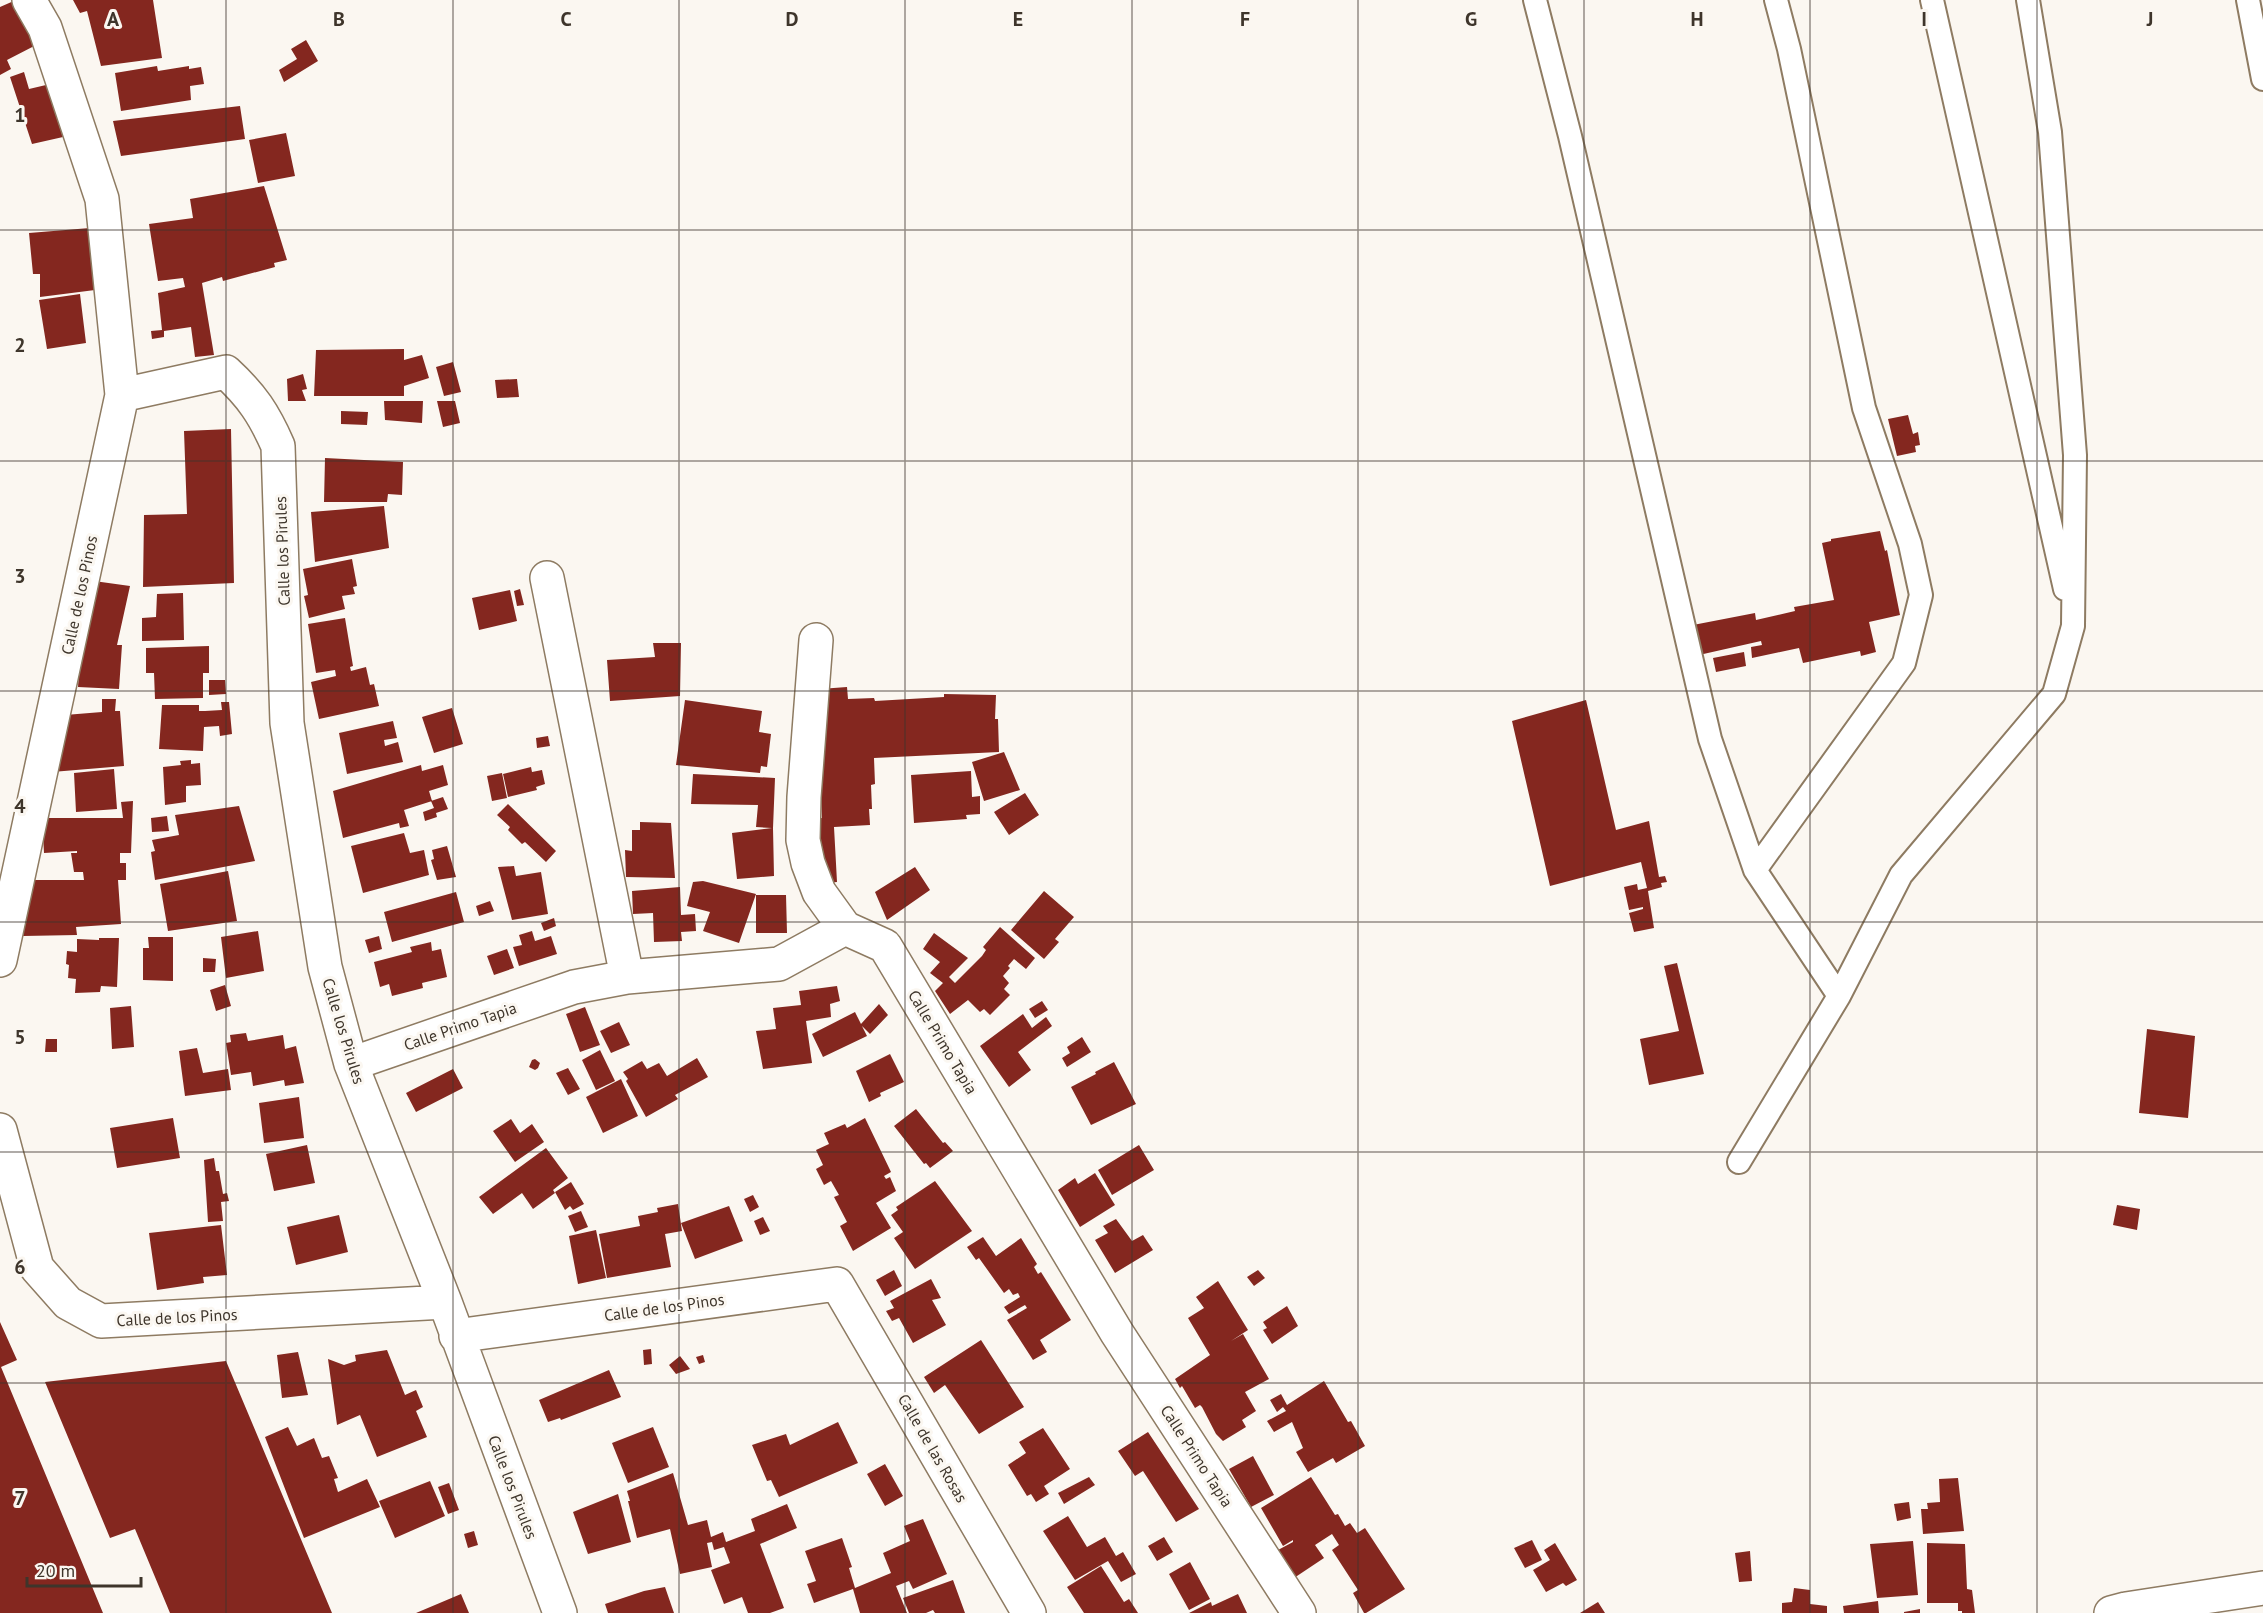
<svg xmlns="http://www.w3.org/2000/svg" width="2263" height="1613" font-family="'PT Sans',sans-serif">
<rect width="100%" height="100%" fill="#fbf7f1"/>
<path fill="#84271f" d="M16 0 40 43 7 60 11 69 0 75V7Z
M73 0H153L162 58 101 66 87 11 80 13Z
M306 40 318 61 284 82 279 70 297 59 291 49Z
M157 66 158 71 189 66V69L201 67 204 84 190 86 191 100 121 111 115 73Z
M24 72 29 89 46 85 63 137 32 144 10 77Z
M240 106 245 139 121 156 113 121Z
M286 133 295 176 258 183 249 140Z
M264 186 287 260 274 263 275 267 223 281 222 277 202 283 214 355 195 357 191 327 164 331V337L152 339 151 331 162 330 158 293 185 287 183 278 158 281 149 224 193 218 190 199Z
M90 228 95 290 40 297V274H33L29 233Z
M80 294 86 343 47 349 39 300Z
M404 349V360L422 355 429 378 404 386V396H314L316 350Z
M453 362 461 392 444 396 436 367Z
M303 374 307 389 302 390 306 401H288L287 379Z
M517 379 519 397 497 398 495 380Z
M384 401H423L422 423 385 420Z
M437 401H455L460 423 443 427Z
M341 411 368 412 367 425 341 424Z
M1908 415 1913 434 1918 432 1920 445 1915 446 1916 452 1897 456 1888 419Z
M231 429 234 583 143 587 144 515 187 514 184 431Z
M325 458 403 462 402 495 388 494 387 502H324Z
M384 506 389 548 315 562 311 512Z
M1880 531 1885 551 1887 550 1900 615 1869 622 1876 652 1861 656 1860 651 1803 663 1799 648 1752 658 1751 647 1762 645 1761 641 1699 655 1693 625 1755 613 1756 620 1795 611 1794 607 1834 600 1822 543 1831 541V539Z
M352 559 357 586 353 587 355 594 342 596 345 609 309 618 304 596 308 595 303 569Z
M94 581 130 586 117 645H122L119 689 78 687 81 640Z
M520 589 524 605 517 606 514 591Z
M510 590 517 621 479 630 472 598Z
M183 593 184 640 142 641V618L156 617 157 594Z
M345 618 353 666 350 667 351 671 366 667 370 685 374 684 379 706 319 719 311 682 336 676 335 670 316 673 308 624Z
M653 643H681L680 696 610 701 607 660 655 657Z
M209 646V673H203V698L155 699 154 673H146V648Z
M1744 652 1746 666 1716 672 1713 658Z
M209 680H225L226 694 209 695Z
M847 687 848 699 874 698 875 701 944 697V694L996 695 995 719H998L999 752 874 758 875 784 871 785 872 809H869L870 825 834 827 837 882 817 884 812 819 822 818 818 738 820 689Z
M102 699H116L115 711H120L124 766 52 772 65 715 102 712Z
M685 700 762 711 759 732 771 734 767 767 761 766 760 773 676 765Z
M1586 700 1616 830 1649 821 1659 877 1665 876 1667 882 1661 883 1662 887 1648 891 1654 928 1634 932 1629 913 1643 909V907L1629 910 1624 887 1637 884 1638 890 1647 888 1641 862 1550 886 1512 721Z
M221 702H229L232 734 220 736 219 726 204 727 203 751 159 749 162 705H199V711H205L222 710Z
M452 708 463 744 434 753 422 717Z
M393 721 397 738 384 740 385 746 398 742 403 762 347 774 339 733Z
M548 736 550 746 537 748 536 738Z
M1004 752 1020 790 984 801 972 762Z
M191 760V764L200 763 201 785 186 786V802L165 805 163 767 181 765 180 761Z
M421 765 422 771 443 765 448 785 429 791 432 801 404 810 409 826 400 828 399 823 343 838 333 791Z
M531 767 532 772 542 770 545 784 536 787 537 790 508 797 503 774Z
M114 769 117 809 76 812 74 773Z
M971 771 972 797 980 796V814L966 815 967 819 914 823 911 775Z
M502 773 507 798 492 801 487 776Z
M693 774 775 778 773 828 774 876 737 879 732 833 772 828 756 827 758 805 691 804Z
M1025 793 1039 815 1009 835 994 812Z
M443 797 448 809 436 813 437 817 425 821 423 812 434 808 431 801Z
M133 801 131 853H120V863H126V880H118L121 924 76 927 77 935 23 936 32 880H84L83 872H74L71 853H77V851L44 853 42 818H123L121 802Z
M508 804 556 851 546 862 525 842 522 844 508 830 510 827 497 815Z
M239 806 255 861 155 880 151 852 155 851 152 840 179 835 175 815Z
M167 816 169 831 152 832 151 818Z
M640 822 671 823 675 878 626 877 625 850 632 851V830H640Z
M404 833 410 853 424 850 429 875 363 893 351 846Z
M447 846 456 877 437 880 431 860 434 859 432 850Z
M514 866 516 876 541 872 548 914 512 920 498 867Z
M915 867 930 890 887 920 875 892Z
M228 871 237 921 168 931 160 884Z
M703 881 756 894 739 943 703 931 710 912 687 906 693 882Z
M680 887 681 915 695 914 696 931 681 932 682 941 654 942 653 913 633 914 632 891Z
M1044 891 1074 917 1055 939 1059 942 1044 959 1011 930Z
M456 892 464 922 392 942 384 912Z
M756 895H786L787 933H756Z
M490 901 494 911 479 916 476 906Z
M554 918 556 926 544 931 541 923Z
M1000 927 1035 958 1026 969 1014 959 1008 966 1010 968 1003 976 1009 983 1004 989 1010 995 990 1015 984 1009 980 1012 968 1000 950 1014 935 991 943 983 930 973 940 962 923 949 934 933 968 958 949 977 955 983 982 956 986 950 983 947Z
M258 931 264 971 226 978 221 937Z
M532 931 535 941 551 936 557 954 519 966 513 947 522 945 519 935Z
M379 936 382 949 369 953 365 940Z
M148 937H173V981L143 980V948H149Z
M99 938H119L117 987 101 986 100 992 75 993 76 979 68 978 69 965 66 964 67 951 77 952V939L99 940Z
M431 942 432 951 441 949 447 977 422 983 423 988 392 996 389 984 380 987 374 962 412 952 410 947Z
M507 949 514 968 494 975 487 956Z
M203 958 216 959 215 972H203Z
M1677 963 1704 1074 1649 1085 1640 1039 1679 1031 1664 966Z
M225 985 231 1006 216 1011 210 990Z
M837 986 840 1001 830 1004 831 1017 806 1021 812 1063 763 1069 756 1031 776 1029 773 1008 801 1005 799 991Z
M1042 1001 1048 1010 1035 1018 1029 1009Z
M879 1004 888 1015 870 1034 862 1026 867 1036 823 1057 812 1034 855 1012 861 1024Z
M131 1006 134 1047 112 1049 110 1008Z
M585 1007 600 1045 580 1052 566 1014Z
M1023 1014 1032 1028 1046 1017 1052 1026 1018 1052 1031 1070 1009 1087 980 1046Z
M619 1022 630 1045 611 1053 600 1031Z
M2147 1029 2195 1036 2188 1118 2139 1113Z
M246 1033 248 1041 283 1035 285 1049 296 1046 304 1083 285 1086 284 1080 253 1086 251 1072 231 1075 226 1043 231 1042 230 1035Z
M1082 1037 1091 1052 1067 1067 1062 1058 1070 1053 1067 1047Z
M46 1039H57V1052H45Z
M197 1048 203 1073 228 1069 231 1090 185 1096 179 1051Z
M600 1050 615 1081 596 1090 582 1060Z
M890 1054 904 1082 880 1093 881 1096 869 1102 856 1071Z
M697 1058 708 1077 675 1095 678 1099 646 1117 626 1081 628 1079 623 1072 642 1061 647 1069 659 1063 667 1076Z
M535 1059 540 1063 538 1068 535 1070 529 1067 532 1060Z
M1114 1062 1136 1104 1091 1125 1071 1087 1096 1074 1095 1072Z
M568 1068 580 1089 568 1095 556 1073Z
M453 1069 463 1088 416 1112 406 1093Z
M621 1079 638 1116 603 1133 586 1097Z
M299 1097 304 1138 264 1143 259 1103Z
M916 1109 943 1143 945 1142 953 1151 930 1168 926 1163 924 1164 894 1126Z
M173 1118 180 1158 117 1168 110 1128Z
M865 1118 891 1172 884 1176 886 1179 890 1177 896 1191 876 1203 891 1228 853 1251 840 1226 847 1222 834 1197 839 1195 831 1181 824 1185 816 1169 823 1165 816 1150 829 1144 824 1133 845 1124 847 1128Z
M511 1119 520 1133 532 1124 544 1142 515 1162 493 1131Z
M307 1145 315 1183 274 1191 266 1154Z
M1139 1145 1154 1170 1112 1195 1098 1170Z
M546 1148 568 1178 553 1190 555 1193 533 1209 522 1193 493 1214 479 1197Z
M214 1158 216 1171H219L223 1194 227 1193 229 1201 221 1202 223 1221 208 1222 204 1160Z
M1095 1173 1115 1205 1080 1227 1058 1190 1075 1178 1078 1184Z
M935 1181 972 1231 915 1269 894 1238 903 1232 891 1215 898 1210 896 1207Z
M571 1182 584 1204 573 1210 570 1206 565 1210 555 1192Z
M753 1195 759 1207 750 1212 744 1199Z
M678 1204 682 1231 665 1234 671 1267 607 1278 599 1234 640 1226 638 1216 658 1212 657 1208Z
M2117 1205 2140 1209 2137 1230 2113 1225Z
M729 1206 743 1241 695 1259 681 1223Z
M581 1211 588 1227 575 1232 568 1216Z
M339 1215 348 1252 296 1265 287 1227Z
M763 1217 770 1231 760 1235 754 1221Z
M1116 1219 1132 1241 1143 1235 1153 1250 1115 1273 1095 1240 1108 1233 1103 1226Z
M221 1225 227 1275 203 1277 204 1283 157 1290 149 1233Z
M596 1230 606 1278 578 1284 569 1236Z
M983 1237 996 1256 1021 1238 1037 1264 1034 1267 1038 1274 1041 1272 1071 1320 1040 1340 1047 1352 1033 1360 1007 1320 1027 1308 1025 1305 1009 1314 1004 1307 1020 1297 1018 1293 1013 1295 1009 1289 1004 1293 979 1258 976 1260 967 1247Z
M894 1270 902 1286 885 1296 876 1280Z
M1258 1270 1265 1278 1254 1286 1247 1277Z
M931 1279 941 1298 932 1300 946 1325 913 1343 899 1318 892 1321 886 1311 894 1308 890 1301Z
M1218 1281 1248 1330 1231 1341 1243 1334 1269 1379 1245 1392 1256 1411 1242 1420 1246 1427 1223 1441 1216 1434 1202 1407 1200 1405 1195 1408 1182 1386 1180 1388 1175 1379 1210 1355 1188 1318 1204 1308 1196 1297Z
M1287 1306 1298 1326 1272 1344 1263 1330 1267 1328 1263 1322Z
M0 1322 17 1360 1 1367 103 1613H0Z
M981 1340 1024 1407 979 1434 945 1385 934 1393 924 1377Z
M651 1349 652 1364 644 1365 643 1350Z
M387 1350 405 1395 416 1390 423 1407 416 1411 427 1437 377 1457 360 1415 337 1425 328 1359 344 1365 356 1361 355 1355Z
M298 1352 308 1395 282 1398 277 1355Z
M703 1355 705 1362 699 1364 696 1357Z
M680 1356 690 1369 676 1374 669 1365Z
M226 1361 332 1613H170L135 1529 110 1538 45 1382Z
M609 1370 621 1397 561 1420 560 1418 548 1422 539 1400Z
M1324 1381 1348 1422 1351 1421 1365 1446 1336 1463 1333 1458 1308 1472 1296 1452 1303 1448 1292 1422 1274 1432 1267 1421 1286 1411 1283 1407 1277 1412 1270 1400 1281 1394 1287 1405Z
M838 1422 858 1463 779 1497 771 1480 767 1481 752 1445 786 1434 790 1445Z
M288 1427 297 1446 314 1438 322 1458 329 1456 338 1478 334 1479 338 1492 367 1479 380 1507 304 1538 265 1437Z
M653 1427 669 1467 628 1483 612 1443Z
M1043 1428 1070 1469 1044 1486 1049 1494 1036 1502 1031 1494 1027 1496 1008 1465 1026 1453 1019 1442Z
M1148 1432 1199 1509 1176 1522 1143 1471 1135 1476 1118 1451Z
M1253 1456 1274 1495 1251 1507 1229 1469Z
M885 1464 903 1496 885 1506 867 1474Z
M673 1473 688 1525 707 1520 711 1537 723 1532 726 1542 755 1531 751 1519 787 1504 797 1528 760 1544 784 1608 770 1613H748L742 1597 724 1604 711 1570 730 1563 724 1547 714 1550 712 1542 707 1543 712 1567 680 1574 670 1529 637 1538 628 1501H630L627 1491Z
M1089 1477 1095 1485 1064 1504 1058 1493Z
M1311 1477 1335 1515 1338 1514 1345 1526 1350 1523 1357 1533 1365 1528 1405 1589 1366 1613H1364L1353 1593 1358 1590 1332 1550 1339 1545 1332 1534 1315 1545 1324 1558 1294 1578 1278 1550 1293 1542V1540L1283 1546 1261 1508Z
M1958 1478 1964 1531 1923 1534 1921 1509H1928L1927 1503 1940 1502 1939 1479Z
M430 1481 445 1516 395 1538 379 1501Z
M449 1483 459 1510 448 1514 438 1487Z
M618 1494 631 1542 588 1554 573 1512Z
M1909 1502 1911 1518 1897 1521 1894 1504Z
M1068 1516 1087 1547 1105 1537 1116 1556 1123 1552 1136 1574 1121 1582 1108 1561 1075 1580 1043 1531Z
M923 1519 947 1574 913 1589 909 1581 896 1586 907 1613H860L853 1589 814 1603 807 1584 816 1581 805 1551 842 1538 852 1567 849 1568 855 1588 891 1573 883 1553 910 1541 904 1526Z
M474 1531 478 1545 468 1548 464 1534Z
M1164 1537 1173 1552 1157 1561 1148 1546Z
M1532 1540 1542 1560 1525 1568 1514 1548Z
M1913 1541 1918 1595 1877 1598 1870 1544Z
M1555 1543 1577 1580 1566 1586 1563 1583 1546 1592 1533 1570 1550 1560 1544 1550Z
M1927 1543 1965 1544 1967 1589 1972 1590 1975 1613H1962V1611H1958V1603H1927Z
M1750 1551 1752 1581 1739 1582 1735 1553Z
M1190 1562 1210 1599 1189 1610 1169 1574Z
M1101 1566 1124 1602 1129 1599 1138 1613H1084L1067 1587Z
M953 1580 965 1613H935L933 1610 926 1613H909L903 1598Z
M665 1587 674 1613H608L605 1604 644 1591Z
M1794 1588 1810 1590V1604L1827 1606V1613H1782V1603L1792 1602Z
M461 1594 469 1613H416Z
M1238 1594 1247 1613H1189L1211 1602 1212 1606Z
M1878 1601 1879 1613H1844L1843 1606Z
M1598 1602 1605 1613H1580Z
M1920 1609V1613H1904V1612Z"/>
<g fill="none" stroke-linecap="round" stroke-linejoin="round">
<defs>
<path id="lane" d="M1535 0 1570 136 1710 739 1755 870 1839 996
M1932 0 2065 589
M2248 0 2263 79
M1755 870 1904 663 1921 595 1910 544 1864 408 1789 49 1776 0
M1739 1162 1839 996 1901 875 2054 694 2073 626 2075 455 2050 132 2028 0"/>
<path id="street" d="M122 395 226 372C252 396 264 414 278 446L287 723 325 967 351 1064 445 1302 560 1613
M547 578 627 977
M816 640 804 797 803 840 808 863 819 892 845 928
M845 928 885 946 1117 1333 1299 1613
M0 960 122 395 102 199 45 28 29 0
M351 1064 574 987 627 977 779 964 845 928
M0 1130 37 1268 68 1303 101 1321 445 1302
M456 1336 837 1284 1029 1613
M2111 1613 2126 1609 2263 1588"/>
</defs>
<use href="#lane" stroke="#8e7b62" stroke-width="26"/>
<use href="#street" stroke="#8e7b62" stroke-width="36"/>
<use href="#lane" stroke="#fff" stroke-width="22"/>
<use href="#street" stroke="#fff" stroke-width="33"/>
</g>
<path fill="none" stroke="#3e352b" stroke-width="1.5" stroke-opacity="0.55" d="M226 0V1613M453 0V1613M679 0V1613M905 0V1613M1132 0V1613M1358 0V1613M1584 0V1613M1810 0V1613M2037 0V1613M0 230H2263M0 461H2263M0 691H2263M0 922H2263M0 1152H2263M0 1383H2263"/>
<g text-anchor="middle" stroke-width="6" stroke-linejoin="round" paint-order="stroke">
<g font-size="16" fill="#3e352b" stroke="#fbf7f1">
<text transform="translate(282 551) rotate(-92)" y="6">Calle los Pirules</text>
<text transform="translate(79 595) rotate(-78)" y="6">Calle de los Pinos</text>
<text transform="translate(460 1026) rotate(-19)" y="6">Calle Primo Tapia</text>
<text transform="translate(344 1031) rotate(73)" y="6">Calle los Pirules</text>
<text transform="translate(943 1042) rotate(59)" y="6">Calle Primo Tapia</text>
<text transform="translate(664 1307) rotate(-8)" y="6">Calle de los Pinos</text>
<text transform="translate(177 1317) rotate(-3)" y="6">Calle de los Pinos</text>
<text transform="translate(933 1448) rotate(60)" y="6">Calle de las Rosas</text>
<text transform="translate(1197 1456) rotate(57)" y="6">Calle Primo Tapia</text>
<text transform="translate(513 1487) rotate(69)" y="6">Calle los Pirules</text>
</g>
</g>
<g font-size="20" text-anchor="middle" font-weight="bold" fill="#3e352b" stroke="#fbf7f1" stroke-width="6" stroke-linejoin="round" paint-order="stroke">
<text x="113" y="26">A</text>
<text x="339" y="26">B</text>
<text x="566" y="26">C</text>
<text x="792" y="26">D</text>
<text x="1018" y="26">E</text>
<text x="1245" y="26">F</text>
<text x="1471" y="26">G</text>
<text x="1697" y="26">H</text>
<text x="1924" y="26">I</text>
<text x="2150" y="26">J</text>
<text x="20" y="122">1</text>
<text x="20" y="352">2</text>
<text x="20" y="583">3</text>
<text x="20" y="813">4</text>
<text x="20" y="1044">5</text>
<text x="20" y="1274">6</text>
<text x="20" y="1505">7</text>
</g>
<path d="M27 1577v9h114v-9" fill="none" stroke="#3e352b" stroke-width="3"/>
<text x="36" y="1577" font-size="18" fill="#3e352b" stroke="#fbf7f1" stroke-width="4.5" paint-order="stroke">20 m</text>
</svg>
